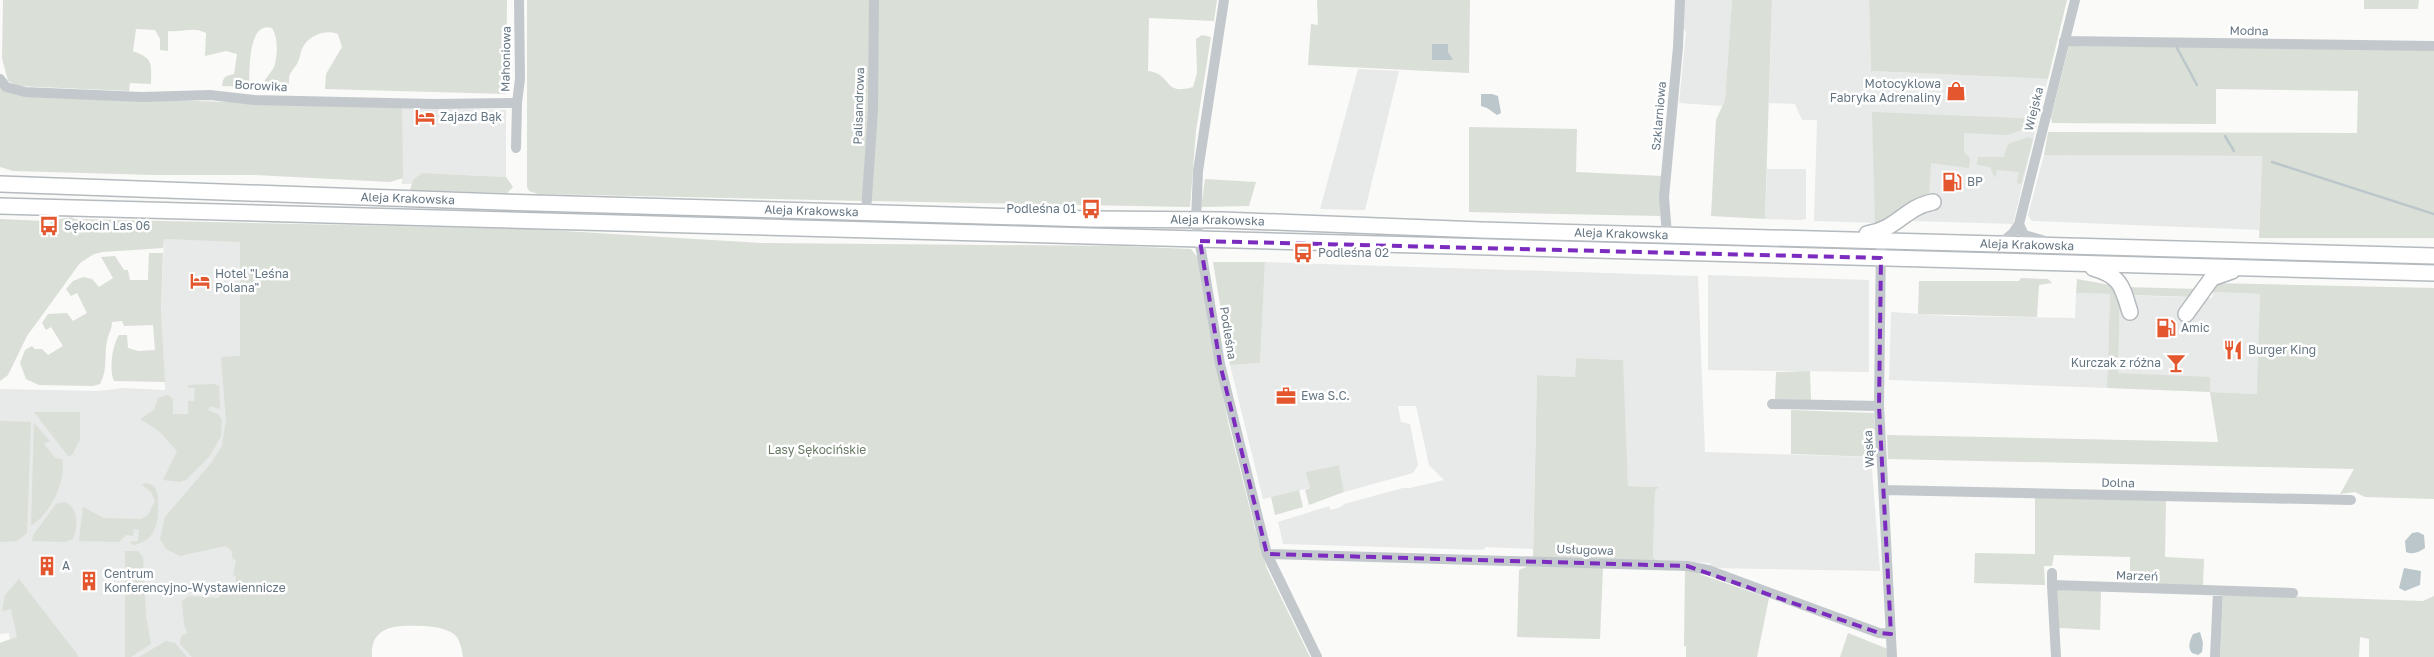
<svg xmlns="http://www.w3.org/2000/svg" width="2434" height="657" font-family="'Golos Text',sans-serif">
<rect width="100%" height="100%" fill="#fafaf8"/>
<path fill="#e8e9e9" d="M1683 0H1732L1725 100 1722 106 1679 103 1686 32 1681 23Z
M1772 0H1869L1871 71 2048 79 2013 224 1912 221 1906 224 1814 221 1817 120H1802L1795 104 1769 103Z
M1358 69 1399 71 1365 210 1320 209Z
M402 107 506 110V177L422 173 411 184H402Z
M2044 155 2262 156 2259 230 2032 221 2028 215Z
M1767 169H1806V219L1801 220 1765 219Z
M164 239 240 241V657H0V643L10 639 9 633 0 634V389L99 391 123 388 165 390 161 310Z
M1265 262 1698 276 1705 452 1871 457 1880 571 1711 568 1710 563 1657 561 1653 557 1655 491 1659 487 1628 486 1622 360 1576 358 1575 377 1537 375 1533 549 1486 547 1483 550 1283 544 1278 522 1329 506 1331 510 1341 507 1344 504 1403 488H1410L1444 480 1429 465 1416 406H1398L1401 422 1410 424 1418 465 1413 473 1344 492 1339 465 1307 472 1310 488 1263 499 1230 365 1260 363Z
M1708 275 1869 280V372L1708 370Z
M2213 292 2260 294 2258 394 2210 392V378L2118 373 2120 295 2212 298Z
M2076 293 2110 294 2107 388 1889 380 1891 312 1949 316 2075 318Z"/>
<path fill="#dadfd7" d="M3 0H507L506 94 325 89 326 74 342 47 338 34C326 29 308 35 302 49 300 53 300 59 297 64 289 76 289 72 289 88L263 87C265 76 270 75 274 67 278 56 278 37 272 28 247 20 250 73 249 87L222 86C223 77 225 76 234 74L237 54 226 51 205 56 206 33C193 26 182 33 168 31V51L160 50V39L155 30 136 29 133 51C154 59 151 63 151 84L130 83 129 91 17 86 8 81 2 58Z
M527 0H871V105L863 201 538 194 529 191 527 187Z
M879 0H1217L1214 21 1149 18 1148 71C1173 74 1162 96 1193 87L1197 73 1196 39 1202 35 1211 37 1196 131 1190 207 869 201Z
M1317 0H1470L1469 73 1308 65 1311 24 1318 25Z
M1732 0H1772L1765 219 1711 216 1716 120 1725 100Z
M1869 0H2067L2048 79 1871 71Z
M2364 0H2419L2418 9H2364Z
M2069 46 2434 49V238H2259L2262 156 2044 155 2048 132 2357 133 2358 91 2216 89V124L2052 123 2051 117Z
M0 87 129 99 402 107 403 178 390 182 255 175H155L13 171 0 167Z
M1872 112 2038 119 2036 128 2024 129 2008 135 1964 133V152L1970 158 1969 168 1931 163 1929 197 1877 223 1875 222Z
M1469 127 1577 129 1576 172 1663 176 1660 216 1469 212Z
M2029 137 2033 139 2021 184 2017 183 2019 172 1997 170 1995 178 1990 167 1977 165 1978 157H2004L2007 146 2010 143Z
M422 173 506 177 513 187 507 193 410 190 413 180Z
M1205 179 1256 182 1249 206 1201 207Z
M71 217 75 219 531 229 761 243 1122 246 1191 249 1198 258 1209 328 1229 426 1254 525 1267 569 1310 657H463C462 650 460 640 455 635 445 627 430 626 418 626 394 625 370 627 372 657H192L180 644 181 636 187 633 184 624 182 601 189 596 219 598 220 592 235 593 236 576 233 575 236 560 233 559 231 550 225 546 180 556 166 549 160 539 165 517 211 463 222 446 226 420 221 357 240 356V242L164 239 163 248 103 252 94 254 80 263 27 336 8 375 0 381V219L45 221 46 227H51L50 221Z
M149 253H163L161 310 165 382 114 381C109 370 112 346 119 335H127L128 348 138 351 155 350 153 325 124 326 122 321 112 322C112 328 110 331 108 337 103 354 109 367 100 384L93 386 39 385 26 379 20 363 25 350 32 346 35 349H42L48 355 63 346 51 327 46 330 42 323 48 314 67 313 73 321 87 313 77 293 71 296 66 289 73 281 83 277 92 279 99 287 113 278 101 257 115 256 124 270H128L130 280H148Z
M1213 262H1265L1260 363 1230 365Z
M2021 278 2048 279 2052 283 2039 285 2037 317 1918 314 1919 281H2019Z
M2077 279 2116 286 2120 295 2118 373 2210 377V392L2257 394 2260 294 2213 292V283L2434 288V499L2365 497 2355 492 2340 494 2354 469 1888 459 1887 435 2218 442 2210 392 2107 388 2110 294 2076 293Z
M2125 287 2198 289 2193 297 2129 295Z
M1576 358 1623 360 1628 486 1659 487 1655 491 1653 557 1657 561 1533 558 1537 375 1575 377Z
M1810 371 1811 400 1775 399 1776 372Z
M215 384 219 386 220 407 219 409 210 406 208 410 218 414 222 420 221 436 210 456 186 480 180 482 163 480 177 451 159 431 140 419 154 410 158 398 168 395 173 399V414H188V401H194L195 388H188V385Z
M1791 410 1874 413 1877 457 1791 454Z
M34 412H80V440L72 455 68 456Z
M0 421 31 422 27 533 17 541 0 542Z
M34 423 50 441 44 444 55 458 62 459C67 481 50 514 31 526Z
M1339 465 1344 492 1309 505 1305 490 1310 488 1306 472Z
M145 483C149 484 153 484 155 488 158 492 158 498 158 503 159 523 155 542 133 545L130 542 138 541 139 530 134 529 133 536 126 535 119 542 79 541 83 507 104 518 141 519 148 515 155 501 151 492 142 485Z
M1299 490 1303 507 1275 515 1271 497Z
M2035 496 2166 501 2165 557 2204 559 2203 586 2130 584V557L2054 555 2052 566H2044L2045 585 1974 583 1975 553 2035 554Z
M64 502C79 506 78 527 73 539L65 542 32 541 33 535 56 504Z
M125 551H138L143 557 146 616 151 644 131 657H125Z
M1528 566 1603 567 1600 639 1517 637 1519 570Z
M1685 569 1769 598 1757 657H1686V646H1684Z
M19 579 77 654 78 657H0V643L17 637 11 609 2 611 5 595Z
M2057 590 2101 591 2100 630 2059 628Z
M2223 594 2423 601 2434 596V657H2369V639L2360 637 2359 657H2220Z
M1848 633 1888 649V657H1840Z
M166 641 175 643 187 657H139Z"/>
<path fill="#bbc7cb" d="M1432 44H1448V52L1453 60H1432Z
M1481 94H1492L1498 96 1501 113 1497 115 1487 108 1481 106Z
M2418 532 2424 535 2425 548C2419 552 2413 555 2406 552L2405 541 2412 533Z
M2404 568 2421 571 2420 585 2405 591 2399 588Z
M2200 632 2203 643 2202 652 2198 655 2192 653C2187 648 2190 640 2193 634Z"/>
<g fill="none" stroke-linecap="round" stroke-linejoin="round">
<path stroke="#bbc7cb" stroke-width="2.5" d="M2177 48 2197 85
M2225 136 2234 151
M2272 162 2434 214"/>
<defs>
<g id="primary">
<path id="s1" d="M0 184 502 202 1090 219 1222 220 1481 230 2434 256"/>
<path d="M0 206 2434 273"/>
<path d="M1867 234C1898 229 1905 207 1933 202"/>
<path d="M2093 268C2121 276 2122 286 2130 312"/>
<path d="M2186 314 2212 278 2232 271"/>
</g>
</defs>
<use href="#primary" stroke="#b5babe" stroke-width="18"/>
<path stroke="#c3c8cc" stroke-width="10" d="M1224 0 1198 171 1196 220 1220 364 1267 554 1317 657
M2064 41 2434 46
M0 79 6 87 25 92 142 97 210 95 254 100 434 104 517 103
M516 148 517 103 520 79 519 0
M866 212 873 110 874 0
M2019 224 2024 235 2042 240
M1667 235 1664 197 1678 47 1680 0
M1881 240 1879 406 1892 657
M2001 243 2013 233 2019 224 2075 0
M1772 404 1879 406
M1884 490 2351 500
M1267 554 1687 566 1708 570 1879 633 1891 634
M2052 573V585
M2056 657 2052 585 2293 593
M2215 657 2218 592"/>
<use href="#primary" stroke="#fff" stroke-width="15"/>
</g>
<path fill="none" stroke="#7b2cbf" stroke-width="4" stroke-dasharray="10 6" stroke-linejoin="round" d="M1200 241 1881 258 1879 406 1891 634 1879 633 1687 566 1267 554 1220 364Z"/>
<defs>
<symbol id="shop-bare" viewBox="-9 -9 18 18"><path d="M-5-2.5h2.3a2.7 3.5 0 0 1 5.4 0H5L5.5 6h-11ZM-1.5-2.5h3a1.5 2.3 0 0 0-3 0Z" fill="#e4572e" stroke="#fff" stroke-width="2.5" paint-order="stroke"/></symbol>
<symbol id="hotel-bare" viewBox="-9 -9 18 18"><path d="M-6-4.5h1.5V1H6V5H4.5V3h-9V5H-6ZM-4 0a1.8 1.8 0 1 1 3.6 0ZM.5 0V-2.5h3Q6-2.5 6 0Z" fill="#e4572e" stroke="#fff" stroke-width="2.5" paint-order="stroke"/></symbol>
<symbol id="fuel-bare" viewBox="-9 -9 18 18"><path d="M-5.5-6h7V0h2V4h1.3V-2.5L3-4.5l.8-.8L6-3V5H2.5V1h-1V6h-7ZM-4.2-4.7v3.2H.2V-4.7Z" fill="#e4572e" stroke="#fff" stroke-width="2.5" paint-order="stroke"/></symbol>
<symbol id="bus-bare" viewBox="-9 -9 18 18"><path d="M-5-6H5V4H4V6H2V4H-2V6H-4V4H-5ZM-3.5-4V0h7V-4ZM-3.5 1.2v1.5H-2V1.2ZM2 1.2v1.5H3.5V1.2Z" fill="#e4572e" stroke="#fff" stroke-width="2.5" paint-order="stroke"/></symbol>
<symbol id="restaurant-bare" viewBox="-9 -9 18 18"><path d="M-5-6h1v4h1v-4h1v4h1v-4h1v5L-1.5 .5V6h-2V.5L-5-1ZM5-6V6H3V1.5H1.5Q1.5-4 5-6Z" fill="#e4572e" stroke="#fff" stroke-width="2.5" paint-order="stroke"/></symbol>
<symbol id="bar-bare" viewBox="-9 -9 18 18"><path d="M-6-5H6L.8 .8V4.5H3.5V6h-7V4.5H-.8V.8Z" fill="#e4572e" stroke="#fff" stroke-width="2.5" paint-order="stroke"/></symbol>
<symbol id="office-bare" viewBox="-9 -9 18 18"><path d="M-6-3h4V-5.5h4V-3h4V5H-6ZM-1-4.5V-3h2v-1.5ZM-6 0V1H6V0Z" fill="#e4572e" stroke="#fff" stroke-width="2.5" paint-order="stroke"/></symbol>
<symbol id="building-bare" viewBox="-9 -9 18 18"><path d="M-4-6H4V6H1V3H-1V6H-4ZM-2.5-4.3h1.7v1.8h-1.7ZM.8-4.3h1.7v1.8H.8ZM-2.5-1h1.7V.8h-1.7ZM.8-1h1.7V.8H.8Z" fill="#e4572e" stroke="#fff" stroke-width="2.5" paint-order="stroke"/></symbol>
</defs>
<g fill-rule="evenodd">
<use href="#shop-bare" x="1942" y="77" width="28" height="28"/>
<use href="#hotel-bare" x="411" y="103" width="28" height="28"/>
<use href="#fuel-bare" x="1938" y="168" width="28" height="28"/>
<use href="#bus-bare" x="1077" y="195" width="28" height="28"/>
<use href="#bus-bare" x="35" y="212" width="28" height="28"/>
<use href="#bus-bare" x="1289" y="239" width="28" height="28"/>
<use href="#hotel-bare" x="186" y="267" width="28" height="28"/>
<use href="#fuel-bare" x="2152" y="314" width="28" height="28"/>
<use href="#restaurant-bare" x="2219" y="336" width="28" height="28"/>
<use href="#bar-bare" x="2162" y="349" width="28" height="28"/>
<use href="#office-bare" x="1272" y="382" width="28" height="28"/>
<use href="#building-bare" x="33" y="552" width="28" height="28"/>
<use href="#building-bare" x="75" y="567" width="28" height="28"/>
</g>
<g text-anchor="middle" stroke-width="5" stroke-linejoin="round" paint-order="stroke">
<g font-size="12" fill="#657683" stroke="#fff">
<text transform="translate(2249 31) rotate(1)" y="4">Modna</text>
<text transform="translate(506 59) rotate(-89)" y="4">Mahoniowa</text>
<text transform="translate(261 86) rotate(3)" y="4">Borowika</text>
<text transform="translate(859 106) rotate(-88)" y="4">Palisandrowa</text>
<text transform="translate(2034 109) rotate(-76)" y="4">Wiejska</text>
<text transform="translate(1659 116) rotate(-85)" y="4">Szklarniowa</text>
<text dy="4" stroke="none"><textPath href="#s1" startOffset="408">Aleja Krakowska</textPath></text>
<text dy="4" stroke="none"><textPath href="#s1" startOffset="812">Aleja Krakowska</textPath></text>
<text dy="4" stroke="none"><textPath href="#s1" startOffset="1218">Aleja Krakowska</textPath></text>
<text dy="4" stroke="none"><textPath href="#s1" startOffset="1622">Aleja Krakowska</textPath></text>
<text dy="4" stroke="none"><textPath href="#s1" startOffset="2028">Aleja Krakowska</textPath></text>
<text transform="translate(1228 333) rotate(81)" y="4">Podleśna</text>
<text transform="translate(1869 449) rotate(-93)" y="4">Wąska</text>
<text transform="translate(2118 483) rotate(1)" y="4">Dolna</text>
<text transform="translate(1585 550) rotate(2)" y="4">Usługowa</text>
<text transform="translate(2137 576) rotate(2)" y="4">Marzeń</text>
</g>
<g font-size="12" fill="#657683" stroke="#fff" text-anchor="start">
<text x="1941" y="88" text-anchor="end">Motocyklowa<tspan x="1941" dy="14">Fabryka Adrenaliny</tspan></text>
<text x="440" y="121">Zajazd Bąk</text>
<text x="1967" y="186">BP</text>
<text x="1076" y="213" text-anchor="end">Podleśna 01</text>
<text x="64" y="230">Sękocin Las 06</text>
<text x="1318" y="257">Podleśna 02</text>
<text x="215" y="278">Hotel "Leśna<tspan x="215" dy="14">Polana"</tspan></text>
<text x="2181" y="332">Amic</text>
<text x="2248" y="354">Burger King</text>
<text x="2161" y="367" text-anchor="end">Kurczak z różna</text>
<text x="1301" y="400">Ewa S.C.</text>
<text x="62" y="570">A</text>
<text x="104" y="578">Centrum<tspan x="104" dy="14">Konferencyjno-Wystawiennicze</tspan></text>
</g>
<g font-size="12" fill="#687a64" stroke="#fff">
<text x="817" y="454">Lasy Sękocińskie</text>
</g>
</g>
</svg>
